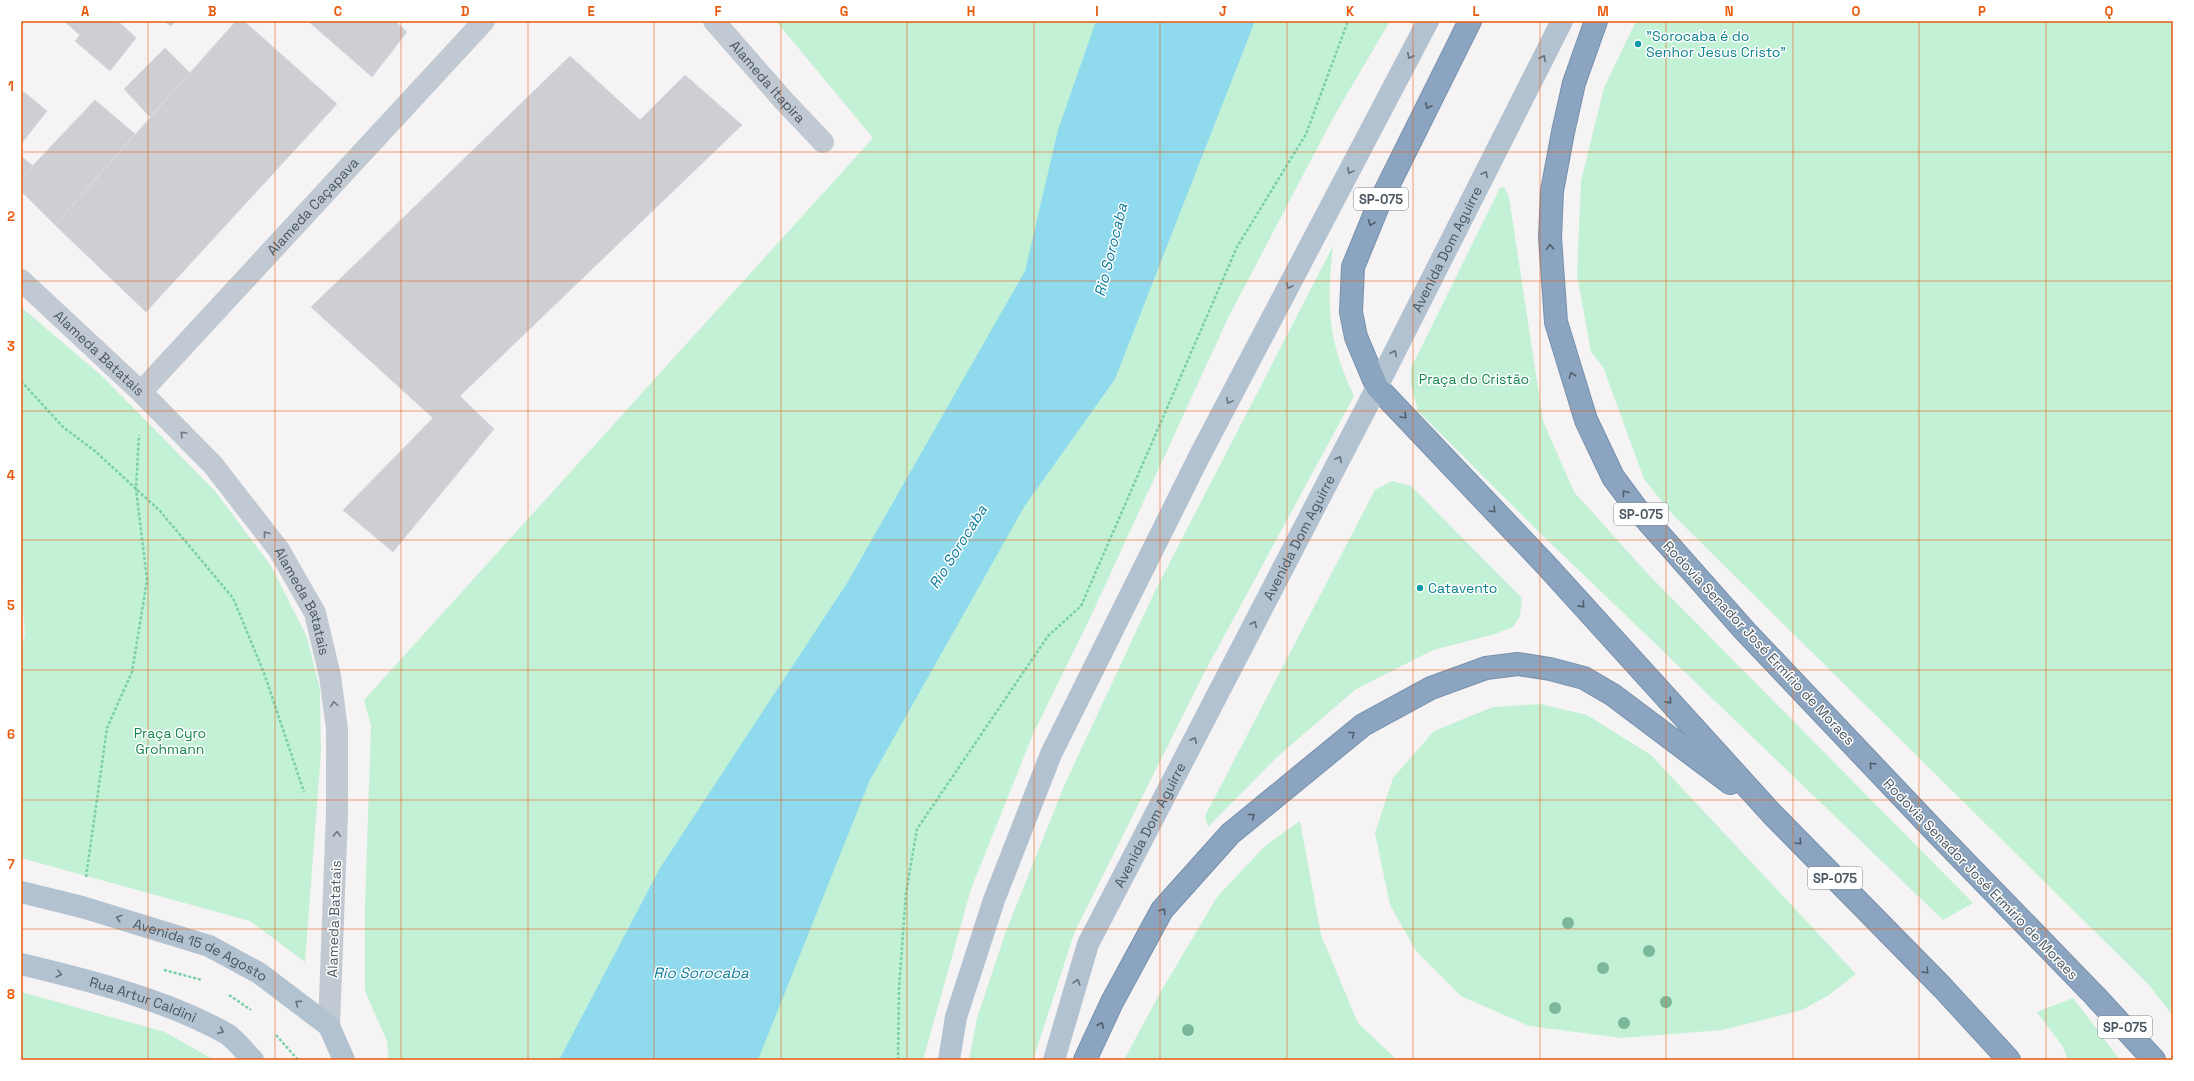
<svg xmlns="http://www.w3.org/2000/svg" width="2194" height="1081" font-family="'Space Grotesk',sans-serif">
<rect width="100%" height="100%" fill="#f5f3f3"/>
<path fill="#c3f1d5" d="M776 21H1390L1333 118 1228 318 1091 616 1033 734 971 889 923 1060H389L387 1041 365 991V907L371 726 364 700 873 138Z
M1636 21H2173V1016L2148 984 1673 515 1644 479 1603 367 1591 352 1577 275 1581 181 1604 88Z
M1504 187 1509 197 1543 421 1574 492 1647 573 1973 903 1943 920 1539 532 1418 411 1411 385V368L1500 188Z
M1333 246C1326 306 1328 341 1354 396L1202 677 1075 931 1033 1060H969L977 1018 1006 931 1064 786 1155 591Z
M21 307 103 377 215 491 271 566 307 637 320 690 321 752 305 962 250 921 21 858V642L25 637 21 574Z
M1392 481 1411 486 1522 598 1520 616 1513 627 1495 634 1433 650 1356 689 1277 757 1208 827 1205 816 1375 490Z
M1540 704 1587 715 1651 755 1856 974 1829 995 1802 1010 1722 1030 1622 1038 1529 1026 1461 996 1416 951 1390 905 1375 833 1393 778 1434 731 1493 707Z
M1300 821 1321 935 1358 1023 1397 1060H1124L1160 993 1217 897 1266 845Z
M21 992 165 1032 214 1060H21Z
M2073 998 2120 1060H2068L2063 1047 2037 1012Z"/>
<path fill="#90daee" d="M1096 21H1255L1115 379 1024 507 870 780 758 1060H559L660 868 847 583 1025 271 1058 130Z"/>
<path fill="#cdcfd5" stroke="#d7d9de" d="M64 21H118L136 38 110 71 75 41 80 35Z
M164 21H175L171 26Z
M236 21H244L337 104 146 312 55 225Z
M308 21H395L407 32 372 77Z
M165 48 190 73 150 117 124 89Z
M570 56 640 120 685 75 742 125 460 396 494 429 393 552 343 510 433 418 311 307Z
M24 92 47 111 21 144V95Z
M95 100 135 134 55 225 21 191V178Z
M21 156 33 166 21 178Z"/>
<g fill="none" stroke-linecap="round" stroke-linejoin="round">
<defs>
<path id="highway" d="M1470 21 1378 206 1353 267 1351 312 1356 337 1377 387 1546 565 1772 814 1943 988 2009 1060
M1596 21 1574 83 1563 132 1552 191 1550 238 1556 322 1586 420 1613 477 1636 508 1745 631 1930 826 2095 996 2154 1060
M1085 1060 1112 1002 1162 910 1230 834 1363 725 1431 688 1486 668 1518 664 1550 669 1584 678 1613 695 1730 783"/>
</defs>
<use href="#highway" stroke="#7690ad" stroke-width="24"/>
<path stroke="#7ad0a6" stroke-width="2.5" stroke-dasharray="3 2" stroke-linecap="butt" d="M21 381 63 427 95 451 160 511 233 598 264 673 304 792
M86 877 107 728 132 672 147 580 136 489 139 435
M164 970 202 980
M229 995 251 1010
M276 1035 298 1060
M898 1060 899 988 906 893 917 829 1048 636 1081 606 1237 247 1306 134 1348 21"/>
<g stroke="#c1cad2" stroke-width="22">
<path id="s1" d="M714 21 784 101 823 142"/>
<path id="s2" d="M21 280 141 392 213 465 279 550 315 613 330 676 337 729V813L329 1026"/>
<path id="s3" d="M141 392 484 21"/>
</g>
<g stroke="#b3c2d1" stroke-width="22">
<path id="s4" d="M21 892 82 907 209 946 259 973 329 1026 344 1060"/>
<path id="s5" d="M21 964C88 980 167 1000 227 1034 236 1040 245 1052 253 1060"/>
<path d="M949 1060 956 1017 994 900 1051 754 1200 455 1428 21"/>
<path id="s6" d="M1054 1060 1088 944 1377 387 1562 21"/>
</g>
<use href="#highway" stroke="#8ba5c1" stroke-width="22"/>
</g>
<g fill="#7bb799">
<circle cx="1568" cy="923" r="6"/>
<circle cx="1649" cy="951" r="6"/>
<circle cx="1603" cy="968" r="6"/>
<circle cx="1666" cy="1002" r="6"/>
<circle cx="1555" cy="1008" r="6"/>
<circle cx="1624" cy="1023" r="6"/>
<circle cx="1188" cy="1030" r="6"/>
</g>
<defs><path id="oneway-chevron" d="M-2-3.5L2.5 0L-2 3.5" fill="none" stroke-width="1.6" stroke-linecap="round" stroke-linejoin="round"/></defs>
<g stroke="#64717d">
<use href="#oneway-chevron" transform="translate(1410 56) rotate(117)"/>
<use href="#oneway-chevron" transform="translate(1543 58) rotate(-63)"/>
<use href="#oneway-chevron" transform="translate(1350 171) rotate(118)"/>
<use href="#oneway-chevron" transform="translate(1485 174) rotate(-63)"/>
<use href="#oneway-chevron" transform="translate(1289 286) rotate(118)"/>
<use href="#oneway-chevron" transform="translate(1394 353) rotate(-63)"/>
<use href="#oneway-chevron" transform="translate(1229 401) rotate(118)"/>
<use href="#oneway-chevron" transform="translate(1339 459) rotate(-63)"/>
<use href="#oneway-chevron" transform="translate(1254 624) rotate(-63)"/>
<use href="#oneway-chevron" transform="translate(1194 740) rotate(-63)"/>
<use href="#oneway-chevron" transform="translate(119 918) rotate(-163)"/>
<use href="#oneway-chevron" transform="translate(59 974) rotate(14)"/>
<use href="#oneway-chevron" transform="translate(1077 982) rotate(-74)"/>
<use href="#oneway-chevron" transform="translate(298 1003) rotate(-143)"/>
<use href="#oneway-chevron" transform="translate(221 1031) rotate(25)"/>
</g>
<g stroke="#505e6b">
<use href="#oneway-chevron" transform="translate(1428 106) rotate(116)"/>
<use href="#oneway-chevron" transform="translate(1371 223) rotate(112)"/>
<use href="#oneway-chevron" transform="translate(1550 247) rotate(-92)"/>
<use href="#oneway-chevron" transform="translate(1572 375) rotate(-108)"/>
<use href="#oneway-chevron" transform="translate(1404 416) rotate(46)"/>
<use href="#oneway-chevron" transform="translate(1625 493) rotate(-127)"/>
<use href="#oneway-chevron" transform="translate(1493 510) rotate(46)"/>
<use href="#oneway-chevron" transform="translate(1582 605) rotate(48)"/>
<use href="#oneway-chevron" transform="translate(1669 701) rotate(48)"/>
<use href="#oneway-chevron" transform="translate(1352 734) rotate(-39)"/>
<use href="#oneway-chevron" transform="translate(1872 765) rotate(-133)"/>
<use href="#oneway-chevron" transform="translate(1252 816) rotate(-39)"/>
<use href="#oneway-chevron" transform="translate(1799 842) rotate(46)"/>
<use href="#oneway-chevron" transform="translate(1163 911) rotate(-55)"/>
<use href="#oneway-chevron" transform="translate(1926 971) rotate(45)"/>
<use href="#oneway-chevron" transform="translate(1101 1025) rotate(-65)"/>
</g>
<g stroke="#6e7983">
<use href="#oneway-chevron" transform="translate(183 434) rotate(-135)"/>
<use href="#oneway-chevron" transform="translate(266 534) rotate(-128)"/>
<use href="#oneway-chevron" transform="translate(334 704) rotate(-98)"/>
<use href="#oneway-chevron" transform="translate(337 834) rotate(-88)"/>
</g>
<path fill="none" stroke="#e8590c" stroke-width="1" stroke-opacity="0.55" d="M148 21V1060M275 21V1060M401 21V1060M528 21V1060M654 21V1060M781 21V1060M907 21V1060M1034 21V1060M1160 21V1060M1287 21V1060M1413 21V1060M1540 21V1060M1666 21V1060M1793 21V1060M1919 21V1060M2046 21V1060M21 152H2173M21 281H2173M21 411H2173M21 540H2173M21 670H2173M21 800H2173M21 929H2173"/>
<g fill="#0f9aa8" stroke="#fff" stroke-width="1.5">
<circle cx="1638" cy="44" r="4"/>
<circle cx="1420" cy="588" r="4"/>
</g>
<g text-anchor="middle" stroke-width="3" stroke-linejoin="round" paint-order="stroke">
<g fill="#fff" stroke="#808990" stroke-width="1">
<rect x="1354" y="188" width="54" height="22" rx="3"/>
<rect x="1614" y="503" width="54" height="22" rx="3"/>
<rect x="1808" y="867" width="54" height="22" rx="3"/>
<rect x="2098" y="1016" width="54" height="22" rx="3"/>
</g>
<g font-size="13" font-weight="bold" fill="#4a5661">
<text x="1381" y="204">SP-075</text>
<text x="1641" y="519">SP-075</text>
<text x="1835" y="883">SP-075</text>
<text x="2125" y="1032">SP-075</text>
</g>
<g font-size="14" fill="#0d838f" stroke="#fff" text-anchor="start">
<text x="1646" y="41">"Sorocaba é do<tspan x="1646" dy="16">Senhor Jesus Cristo"</tspan></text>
<text x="1428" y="593">Catavento</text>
</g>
<g font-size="14" fill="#4a5661" stroke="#fff">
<text dy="5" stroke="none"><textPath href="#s1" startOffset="81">Alameda Itapira</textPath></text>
<text dy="5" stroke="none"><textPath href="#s3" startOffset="253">Alameda Caçapava</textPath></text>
<text dy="5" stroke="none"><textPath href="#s6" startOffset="903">Avenida Dom Aguirre</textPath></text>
<text dy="5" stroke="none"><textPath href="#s2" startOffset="107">Alameda Batatais</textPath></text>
<text dy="5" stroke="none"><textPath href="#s6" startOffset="579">Avenida Dom Aguirre</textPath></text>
<text dy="5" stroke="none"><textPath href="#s2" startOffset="431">Alameda Batatais</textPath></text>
<text transform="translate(1759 643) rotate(47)" y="5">Rodovia Senador José Ermírio de Moraes</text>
<text dy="5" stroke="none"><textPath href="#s6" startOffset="255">Avenida Dom Aguirre</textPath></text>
<text transform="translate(1981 879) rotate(46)" y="5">Rodovia Senador José Ermírio de Moraes</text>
<text transform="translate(334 919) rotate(-88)" y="5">Alameda Batatais</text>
<text dy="5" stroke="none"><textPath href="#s4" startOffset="189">Avenida 15 de Agosto</textPath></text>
<text dy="5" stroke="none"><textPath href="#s5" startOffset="127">Rua Artur Caldini</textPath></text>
</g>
<g font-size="14" fill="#17864f" stroke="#fff">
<text x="1474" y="384">Praça do Cristão</text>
<text x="170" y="738">Praça Cyro<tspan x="170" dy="16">Grohmann</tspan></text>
</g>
<g font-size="15" font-style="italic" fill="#0c7c9b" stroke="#fff">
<text transform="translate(1111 250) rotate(-76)" y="5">Rio Sorocaba</text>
<text transform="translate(958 547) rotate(-58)" y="5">Rio Sorocaba</text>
<text x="701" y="978">Rio Sorocaba</text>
</g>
</g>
<rect width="2194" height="1081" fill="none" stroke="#ffffff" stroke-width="44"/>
<rect x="22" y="22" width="2150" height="1037" fill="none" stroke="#e8590c" stroke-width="1.5"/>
<g font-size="13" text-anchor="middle" font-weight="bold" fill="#e8590c">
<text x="85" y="16">A</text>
<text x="212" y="16">B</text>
<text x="338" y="16">C</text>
<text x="465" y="16">D</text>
<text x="591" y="16">E</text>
<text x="718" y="16">F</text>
<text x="844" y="16">G</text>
<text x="971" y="16">H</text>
<text x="1097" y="16">I</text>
<text x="1223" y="16">J</text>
<text x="1350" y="16">K</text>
<text x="1476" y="16">L</text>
<text x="1603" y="16">M</text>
<text x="1729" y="16">N</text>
<text x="1856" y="16">O</text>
<text x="1982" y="16">P</text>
<text x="2109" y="16">Q</text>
<text x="11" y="91">1</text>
<text x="11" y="221">2</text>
<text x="11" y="351">3</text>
<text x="11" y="480">4</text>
<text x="11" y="610">5</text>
<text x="11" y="739">6</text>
<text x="11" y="869">7</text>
<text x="11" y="999">8</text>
</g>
</svg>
